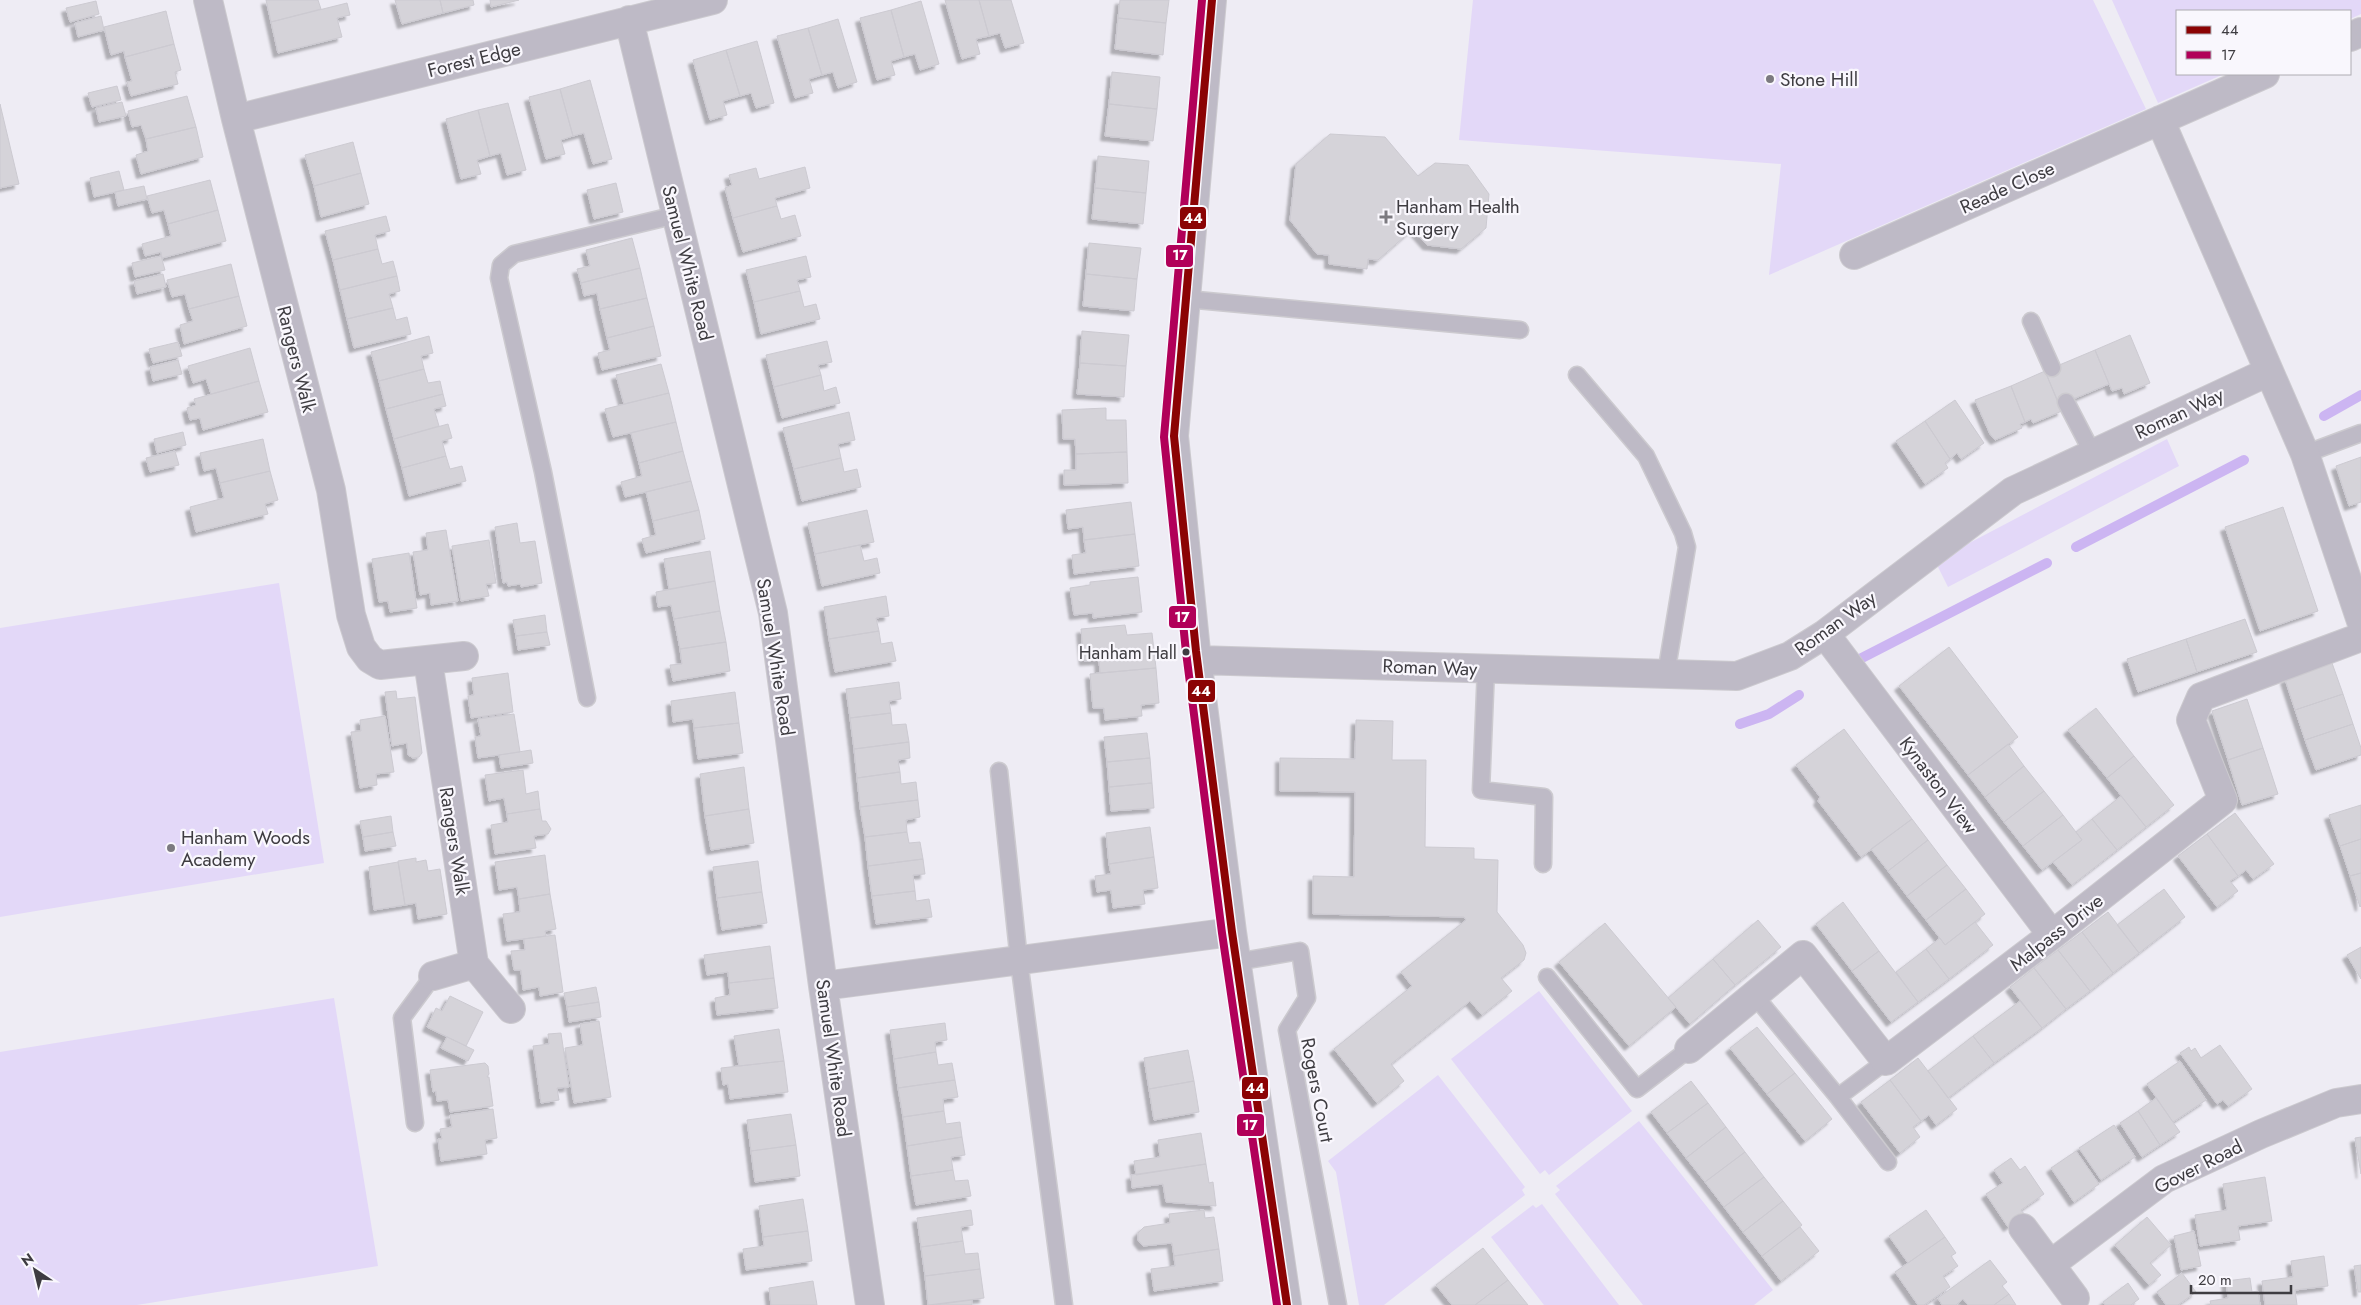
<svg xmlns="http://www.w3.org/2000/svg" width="2361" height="1305" font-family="Jost,sans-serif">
<defs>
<filter id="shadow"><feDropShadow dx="-4.5" dy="4.5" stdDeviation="1" flood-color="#0004"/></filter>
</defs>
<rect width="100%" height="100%" fill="#eeecf4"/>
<path fill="#e3d8f8" d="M1473 0H2093L2146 109 1769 275 1781 164 1459 140Z
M2112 0H2361V14L2350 19V11H2177V74H2224L2158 103Z
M2167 439 2179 466 1948 587 1935 561Z
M279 583 324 863 0 917V628Z
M1539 991 1632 1111 1549 1175 1545 1170 1540 1174 1451 1059Z
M334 998 378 1266 137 1305H0V1052Z
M1438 1075 1525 1187 1522 1190 1525 1195 1384 1305H1359L1336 1172 1328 1161Z
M1639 1121 1773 1290 1754 1305H1643L1555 1194 1560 1190 1556 1186Z
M1542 1204 1619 1305H1544L1491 1237 1533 1205 1536 1208Z"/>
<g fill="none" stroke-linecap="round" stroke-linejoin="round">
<path stroke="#ccb5f2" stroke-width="10" d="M2324 416 2361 395
M2076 547 2244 460
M1854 662 2047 563
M1740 724 1769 714 1799 695"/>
</g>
<path fill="#d5d3d9" stroke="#cccad1" filter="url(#shadow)" d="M266 0H318L321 9 271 22Z
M395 0H440L443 13 402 24Z
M440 0H473L474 5 443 13Z
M490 0H519L491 7Z
M945 0H979L989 36 976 39 980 54 962 59Z
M979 0H1011L1024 43 1005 48 1000 33 989 36Z
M1120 0H1169L1166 23 1118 18Z
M96 1 99 14 70 22 66 8Z
M921 1 939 64 920 70 915 54 904 57 891 10Z
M347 3 350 15 337 18 342 37 278 53 271 22Z
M891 10 904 57 891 61 895 75 877 80 860 18Z
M166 11 174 44 125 57 124 51 111 55 104 27Z
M101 16 104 30 78 37 75 23Z
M1118 18 1166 23 1163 55 1115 49Z
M838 19 857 82 838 88 833 72 822 75 808 28Z
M808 28 822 75 809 79 813 93 795 98 777 36Z
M757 41 774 103 756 108 751 93 740 96 726 50Z
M174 44 181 70 175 72 178 84 131 96 127 82 132 81 125 57Z
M726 50 740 96 723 101 727 115 710 120 693 60Z
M1112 72 1160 77 1157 109 1109 104Z
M590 80 612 159 593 164 584 133 573 136 560 89Z
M117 86 121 100 92 107 88 93Z
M560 89 573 136 561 140 565 154 546 159 529 97Z
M187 96 196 127 146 139 141 125 132 127 128 111Z
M122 102 126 116 99 122 96 108Z
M508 103 526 170 507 175 501 153 490 156 478 110Z
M0 104 19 184 0 188Z
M1109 104 1157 109 1153 141 1105 136Z
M478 110 490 156 477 160 481 174 461 179 446 119Z
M196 127 203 157 141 174 136 155 148 151 146 139Z
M1330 134 1385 137 1418 176 1435 163 1468 165 1489 194 1486 228 1461 249 1427 245 1413 229 1378 260 1368 259 1367 269 1329 264V255L1317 254 1290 220 1296 164Z
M353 142 361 173 314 186 305 155Z
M1098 156 1149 161 1146 193 1095 188Z
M805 167 810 188 775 198 777 206 733 218 725 188 732 185 729 175 756 168 759 179Z
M119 171 124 190 94 197 90 178Z
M361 173 369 204 321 217 314 186Z
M210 180 218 210 168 224 164 210 152 213 147 196Z
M616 183 623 212 594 219 587 190Z
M144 186 147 199 118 206 115 192Z
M1095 188 1146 193 1143 224 1092 219Z
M777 206 781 219 795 215 801 236 743 252 733 218Z
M218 210 226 241 162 258 161 252 145 256 142 244 171 236 168 224Z
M386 216 390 231 375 235 378 249 333 260 325 231Z
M632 238 640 268 581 283 577 269 590 266 586 250Z
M1089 243 1141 248 1137 279 1086 274Z
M378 249 382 264 393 261 397 276 340 290 333 260Z
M161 256 165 270 135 277 132 263Z
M806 256 811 277 797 280 800 291 754 302 746 270Z
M231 264 239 296 189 309 185 294 172 297 167 280Z
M640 268 647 298 600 309 597 293 584 296 581 283Z
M163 274 166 287 137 294 134 281Z
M1086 274 1137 279 1134 311 1083 306Z
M397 276 400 291 389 294 393 308 347 319 340 290Z
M800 291 804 307 816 304 820 319 761 334 754 302Z
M239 296 247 326 184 344 180 325 193 321 189 309Z
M647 298 654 326 607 338 600 309Z
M393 308 396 320 407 317 411 334 354 348 347 319Z
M654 326 661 356 602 370 598 353 610 350 607 338Z
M1082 331 1129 335 1126 366 1080 363Z
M2130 335 2150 383 2124 394 2122 388 2112 391 2095 350Z
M429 336 433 353 421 356 424 369 379 381 371 352Z
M827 341 832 362 818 365 821 375 774 387 766 355Z
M178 342 182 356 153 363 149 349Z
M250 348 259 381 211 394 206 379 193 383 188 366Z
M2095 350 2109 384 2059 405 2045 371Z
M178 360 182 374 153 381 150 367Z
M1080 363 1126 366 1124 397 1077 394Z
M661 364 669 393 624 404 616 375Z
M424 369 428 383 440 381 443 394 386 409 379 381Z
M2045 371 2062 411 2033 423 2031 419 2025 422 2011 386Z
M821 375 824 391 836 387 840 403 782 418 774 387Z
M259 381 268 412 203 430 200 418 190 420 187 408 196 405 194 399Z
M2011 386 2025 422 2020 424 2022 428 1995 440 1990 434 1975 400Z
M669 393 676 422 613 437 605 409Z
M443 394 446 406 434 409 439 426 394 439 386 409Z
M1955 400 1984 443 1961 459 1957 453 1950 459 1925 421Z
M1106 408V420H1126L1127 452 1076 454 1075 439H1063L1062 410Z
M849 412 855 440 838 444 841 458 794 469 783 428Z
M1925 421 1950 459 1945 463 1948 468 1925 484 1896 441Z
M676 422 683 451 639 463 631 433Z
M448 424 452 438 442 441 446 456 402 468 394 439Z
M183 432 186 445 157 453 154 439Z
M263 439 270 471 220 483 216 468 204 471 200 453Z
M175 451 179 465 150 472 146 458Z
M683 451 691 481 625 497 621 482 642 476 639 463Z
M1127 452 1128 483 1064 485V470H1076V454Z
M446 456 450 469 462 466 466 481 409 496 402 468Z
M2361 457V502L2349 506 2336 466Z
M841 458 844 472 857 469 861 487 802 501 794 469Z
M270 471 278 500 265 504 268 514 196 532 190 507 224 498 220 483Z
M691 481 699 510 653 521 646 492Z
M1131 502 1135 534 1084 540 1083 527 1068 529 1066 510Z
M2283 507 2318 611 2260 631 2225 527Z
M699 510 705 539 646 553 642 539 656 535 653 521Z
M867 510 874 542 815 554 808 523Z
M517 523 520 543 535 541 542 583 521 587 520 584 508 586 507 582 503 583 495 527Z
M446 530 458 601 431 605 430 593 420 595 413 552 428 550 426 533Z
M1135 534 1139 566 1074 574 1072 555 1086 553 1084 540Z
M489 540 496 583 486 584 489 596 461 601 452 546Z
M860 545 864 561 877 558 880 573 822 586 815 554Z
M710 551 715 581 669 589 664 559Z
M409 553 417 608 390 612 388 601 379 602 372 559Z
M1138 577 1142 612 1093 618V613L1074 615 1070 588 1090 585V582Z
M715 581 720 611 674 619 671 605 658 607 656 592Z
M886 596 889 616 876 618 879 631 829 639 824 607Z
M720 611 726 642 680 649 674 619Z
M545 615 547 632 516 636 513 620Z
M2245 619 2257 652 2197 672 2186 639Z
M1125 625 1127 635 1152 633 1156 668 1100 673 1099 660 1084 661 1081 629Z
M879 631 881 644 892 642 896 661 835 672 829 639Z
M547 632 550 645 518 650 516 636Z
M2186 639 2197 672 2138 692 2127 659Z
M726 642 730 671 673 681 670 665 682 664 680 649Z
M1949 647 2018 737 1968 775 1899 686Z
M2332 663 2343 694 2295 710 2285 679Z
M1156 668 1159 703 1141 705 1142 716 1105 720 1104 708H1093L1090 674Z
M508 673 513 712 471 718 468 696 474 695 472 678Z
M899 682 901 699 889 701 891 713 850 718 846 689Z
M396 691 397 699 415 697 422 753 419 757 413 758 408 755 407 743 392 746 385 692Z
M735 692 739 723 694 728 693 719 673 722 671 701Z
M2343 694 2353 724 2305 740 2295 710Z
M2247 699 2263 748 2228 760 2212 711Z
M2096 708 2134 756 2107 778 2068 730Z
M891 713 892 725 906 724 909 742 854 749 850 718Z
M514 714 520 752 478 758 475 737 481 736 478 719Z
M385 716 394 772 376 774 377 785 360 788 351 732 361 731 360 720Z
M1356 720 1393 721 1392 760H1426L1425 847 1474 848V859L1498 860 1497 912 1523 945 1526 953 1524 960 1501 978 1512 991 1482 1015 1470 1001 1391 1064 1404 1081 1377 1103 1334 1049 1412 986 1401 972 1466 920 1464 917 1313 914V876L1354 877 1355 792 1280 791V758L1355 759Z
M739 723 743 753 698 759 694 728Z
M2353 724 2361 748V755L2316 770 2305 740Z
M1844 729 1912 819 1861 857 1818 801 1820 797 1796 765Z
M1147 733 1150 758 1107 762 1104 737Z
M909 742 910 758 898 760 900 772 857 778 854 749Z
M2008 744 2024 766 1985 797 1968 775Z
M2263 748 2278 794 2242 805 2228 760Z
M531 750 533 763 501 768 499 755Z
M2134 756 2174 805 2146 827 2107 778Z
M1150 758 1152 783 1109 787 1107 762Z
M2024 766 2044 791 2004 822 1985 797Z
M744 767 749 809 705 816 700 774Z
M523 770 526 794 538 791 540 809 507 814 504 798 489 801 485 775Z
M900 772 901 784 916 782 918 800 860 807 857 778Z
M1152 783 1154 808 1111 811 1109 787Z
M2044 791 2063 815 2023 846 2004 822Z
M2121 796 2146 827 2117 850 2092 819Z
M918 800 920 817 906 820 907 832 865 837 860 807Z
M2361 805V839L2340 846 2329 815Z
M540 809 542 821H546L551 829 548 834 534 836 536 848 495 854 491 825 508 822 507 814Z
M749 809 754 843 711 850 705 816Z
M2235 813 2274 864 2253 879 2246 870 2238 876 2207 834Z
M2063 815 2082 840 2042 870 2023 846Z
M391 816 393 832 363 837 360 821Z
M1912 819 1928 840 1888 871 1871 849Z
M2092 819 2117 850 2072 885 2053 862 2082 840 2076 832Z
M1150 827 1154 857 1109 864 1106 833Z
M393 832 396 846 365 851 363 837Z
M907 832 909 843 920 842 923 859 868 866 865 837Z
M2207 834 2238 876 2230 881 2238 891 2217 907 2178 856Z
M2361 839V873L2350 876 2340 846Z
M1928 840 1947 865 1907 896 1888 871Z
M545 855 550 894 519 899 517 887 499 890 495 862Z
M1154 857 1158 888 1143 890 1145 904 1113 908 1111 890 1097 892 1095 876 1111 874 1109 864Z
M416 858V862L426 860 428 871 440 869 447 914 418 919 416 903 405 905 398 861Z
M923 859 925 874 913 875 915 891 872 896 868 866Z
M758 861 762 892 717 898 713 867Z
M398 862 405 905 374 910 369 867Z
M1947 865 1966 889 1926 920 1907 896Z
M2361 873V906L2360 907 2350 876Z
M1966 889 1985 914 1945 945 1926 920Z
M2164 889 2185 917 2139 953 2117 925Z
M915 891 916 901 929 899 932 917 876 924 872 896Z
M762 892 767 923 722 930 717 898Z
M550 894 556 929 545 931 546 936 507 941 503 914 520 912 519 899Z
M1843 902 1879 951 1852 971 1816 924Z
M2108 912 2139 953 2113 973 2082 932Z
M1758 920 1781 947 1735 985 1713 959Z
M1975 922 1993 945 1949 979 1926 949 1940 938 1945 945Z
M1605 923 1676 1007 1629 1046 1559 962Z
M2082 932 2113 973 2090 991 2058 950Z
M555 935 563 992 540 996 539 987 523 990 521 970H514L511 951 525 950 524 939Z
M770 946 774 978 729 983 728 972 707 975 704 955Z
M2361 947V979L2347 955Z
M1926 949 1949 979 1918 1002 1896 972Z
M2058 950 2090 991 2066 1009 2034 968Z
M1879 951 1918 1002 1891 1022 1852 971Z
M1713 959 1735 985 1690 1024 1668 998Z
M2034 968 2066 1009 2042 1028 2010 987Z
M774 978 778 1008 717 1015 715 998 730 995 729 983Z
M596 987 599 1002 567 1007 564 993Z
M450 996 483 1012 466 1046 427 1027 436 1008 442 1011Z
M2020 1001 2042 1028 1994 1063 1973 1036Z
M599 1002 601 1017 569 1022 567 1007Z
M599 1021 611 1097 574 1103 565 1048 583 1045 580 1024Z
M945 1023 947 1040 935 1042 936 1052 894 1059 890 1030Z
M1757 1027 1795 1073 1767 1094 1730 1048Z
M779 1029 784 1061 739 1066 734 1036Z
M561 1033 569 1087 557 1088 559 1100 541 1103 533 1046 549 1044 548 1034Z
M1973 1036 1994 1063 1948 1098 1928 1071Z
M447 1037 474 1050 468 1061 441 1048Z
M2220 1045 2252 1089 2228 1106 2223 1100 2217 1104 2180 1053 2189 1047 2191 1051 2195 1048 2201 1058Z
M1188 1050 1194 1081 1149 1089 1144 1058Z
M936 1052 938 1065 952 1063 955 1080 898 1088 894 1059Z
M1918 1058 1957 1109 1936 1125 1929 1115 1921 1121 1890 1080Z
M784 1061 788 1092 730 1099 728 1084 723 1085 721 1068Z
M2180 1061 2206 1100 2173 1122 2147 1084Z
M485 1063 488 1066 489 1074 487 1077H489L493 1106 450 1112 448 1100 437 1101 436 1091 433 1092 430 1070Z
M1795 1073 1832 1119 1805 1141 1767 1094Z
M955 1080 958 1097 943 1099 944 1111 903 1117 898 1088Z
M1890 1080 1921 1121 1913 1127 1920 1137 1900 1153 1861 1102Z
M1194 1081 1199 1112 1154 1120 1149 1089Z
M1691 1081 1708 1103 1667 1133 1651 1112Z
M2156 1098 2180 1132 2160 1145 2138 1111Z
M1708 1103 1726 1127 1686 1158 1667 1133Z
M493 1109 497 1138 485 1140 487 1154 441 1161 438 1139H442L440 1129 452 1127 450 1115Z
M944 1111 946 1124 960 1122 962 1137 907 1146 903 1117Z
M2138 1111 2160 1145 2142 1157 2120 1123Z
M791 1114 796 1145 751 1151 747 1120Z
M2114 1125 2135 1157 2101 1180 2079 1148Z
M1726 1127 1745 1152 1705 1182 1686 1158Z
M1201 1133 1206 1164 1136 1175 1134 1161 1160 1157 1158 1140Z
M962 1137 965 1155 951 1157 953 1170 911 1176 907 1146Z
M2361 1137V1174L2355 1138Z
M796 1145 800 1176 755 1182 751 1151Z
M2076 1151 2099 1184 2074 1202 2051 1168Z
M1745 1152 1764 1177 1724 1207 1705 1182Z
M2011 1158 2020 1170 2025 1166 2044 1194 2021 1210 2025 1215 2008 1227 1986 1194 2003 1183 1994 1170Z
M1206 1164 1209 1183 1213 1182 1216 1206 1166 1202 1163 1184 1132 1188 1131 1175Z
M953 1170 955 1181 968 1180 971 1196 916 1205 911 1176Z
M1764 1177 1783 1201 1743 1232 1724 1207Z
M2265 1177 2272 1221 2238 1226 2240 1240 2200 1246 2195 1215 2227 1210 2223 1184Z
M803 1199 808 1231 763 1237 759 1206Z
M1783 1201 1802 1225 1762 1256 1743 1232Z
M971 1210 973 1225 961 1227 963 1241 921 1247 917 1218Z
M1204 1210 1205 1218 1214 1217 1219 1249 1174 1256 1172 1243 1143 1246 1138 1240V1233L1144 1227 1170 1223 1169 1214Z
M1926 1210 1945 1237 1908 1263 1889 1236Z
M2147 1217 2171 1245 2150 1263 2161 1275 2149 1285 2115 1245Z
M1800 1227 1819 1251 1781 1281 1762 1256Z
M808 1231 812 1261 746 1270 743 1249 764 1246 763 1237Z
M2194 1231 2201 1266 2181 1270 2174 1236Z
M1945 1237 1956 1253 1951 1256 1958 1266 1943 1276 1950 1287 1924 1305H1918L1895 1272Z
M963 1241 965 1254 978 1253 980 1269 925 1276 921 1247Z
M1483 1248 1508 1280 1475 1305H1452L1436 1285Z
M1219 1249 1223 1281 1154 1291 1151 1269 1175 1266 1174 1256Z
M2324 1256 2328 1286 2295 1290 2297 1305H2265L2262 1281 2293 1277 2291 1261Z
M1990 1260 2007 1282 2002 1286 2009 1294 1994 1305H1968L1963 1299 1956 1305H1942L1938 1298Z
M2361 1265V1292H2358L2354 1266Z
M980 1269 984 1298 928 1305 925 1276Z
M2182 1273 2196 1292 2178 1305H2166L2157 1292Z
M2250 1278 2252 1292 2258 1291 2260 1305H2211L2210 1301 2228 1298 2226 1281Z
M1508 1280 1528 1305H1475Z
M813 1281 817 1305H771L769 1288Z
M2128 1283 2139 1299 2131 1305H2105L2103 1302Z
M2009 1294 2016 1305H1994Z
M972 1300V1305H934Z"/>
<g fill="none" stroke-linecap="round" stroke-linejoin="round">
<defs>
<path id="lane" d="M1186 299 1520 330
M2031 321 2052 368
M1577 375 1646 456 1683 533 1687 547 1666 674
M2066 402 2093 454
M2305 454 2361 433
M1486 668 1481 790 1544 797 1543 864
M587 698 543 472 499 278 501 265 514 254 676 215
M999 771 1019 961 1064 1305
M1236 962 1300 951 1307 998 1287 1030 1338 1305
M1547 977 1637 1089 1689 1049
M1755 996 1838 1097 1886 1061
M1838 1097 1888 1162
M415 1123 402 1018 433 976"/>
<path id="street" d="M208 0 236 119 331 490 351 615 361 647 370 659 380 665 464 656
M1212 0 1174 436 1196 651 1232 932 1287 1305
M629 20 773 613 823 986 870 1305
M2350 37 2361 32
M236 119 713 0
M2160 120 2305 454 2361 621
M1854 255 2265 74
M1825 634 2052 935
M1197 660 1737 676 1790 656 1825 634 2013 491 2268 372
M428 661 474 964 511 1009
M433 976 474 964
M823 986 1232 932
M1689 1049 1803 955 1886 1061 2052 935 2223 800 2191 720 2201 697 2361 637
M2023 1228 2075 1298
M2051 1264 2164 1179 2261 1134 2336 1103 2361 1099"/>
</defs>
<use href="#lane" stroke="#cccacf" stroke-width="19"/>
<use href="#street" stroke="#cccacf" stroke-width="30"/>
<use href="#lane" stroke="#bebac6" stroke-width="16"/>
<use href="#street" stroke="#bebac6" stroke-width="28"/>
<defs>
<path id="bus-1" d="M1212 0 1174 436 1196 651 1232 932 1287 1305"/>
<path id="bus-2" d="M1202 0 1164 437 1186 652 1222 933 1277 1305"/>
</defs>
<use href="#bus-1" stroke="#f9f7fd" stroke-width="11"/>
<use href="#bus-2" stroke="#f9f7fd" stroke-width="11"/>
<use href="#bus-1" stroke="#8b0304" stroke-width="8"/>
<use href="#bus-2" stroke="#b10059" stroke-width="8"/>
</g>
<g fill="#7c7a80" stroke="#f9f7fd" stroke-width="2">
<circle cx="1770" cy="79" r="5"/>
<path d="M1383.5 209.5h5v5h5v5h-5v5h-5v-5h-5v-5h5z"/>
<circle cx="171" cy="848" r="5"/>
</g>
<circle fill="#3e3c41" stroke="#f9f7fd" stroke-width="2" cx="1186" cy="652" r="4.5"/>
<g text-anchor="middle" stroke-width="4.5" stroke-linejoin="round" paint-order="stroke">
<g font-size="18" fill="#3e3c41" stroke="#f9f7fd" text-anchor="end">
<text x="1177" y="659">Hanham Hall</text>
</g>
<g font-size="19" fill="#3e3c41" stroke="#f9f7fd">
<text transform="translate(474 59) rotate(-14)" y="7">Forest Edge</text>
<text transform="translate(2007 187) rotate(-24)" y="7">Reade Close</text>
<text transform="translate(688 263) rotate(76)" y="7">Samuel White Road</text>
<text transform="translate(297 359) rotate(76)" y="7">Rangers Walk</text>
<text transform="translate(2179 413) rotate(-25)" y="7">Roman Way</text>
<text transform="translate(1835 623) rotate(-36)" y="7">Roman Way</text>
<text transform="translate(776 657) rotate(81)" y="7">Samuel White Road</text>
<text transform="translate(1430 667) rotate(2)" y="7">Roman Way</text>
<text transform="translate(1939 785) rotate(53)" y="7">Kynaston View</text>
<text transform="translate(455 841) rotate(81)" y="7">Rangers Walk</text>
<text transform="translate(2056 932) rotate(-38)" y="7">Malpass Drive</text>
<text transform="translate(834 1058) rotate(82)" y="7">Samuel White Road</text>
<text transform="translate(1318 1090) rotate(79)" y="7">Rogers Court</text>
<text transform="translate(2198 1166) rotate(-27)" y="7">Gover Road</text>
</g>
<g font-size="19" fill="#3e3c41" stroke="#f9f7fd" text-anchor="start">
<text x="1780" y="86">Stone Hill</text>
<text x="1396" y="213">Hanham Health<tspan x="1396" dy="22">Surgery</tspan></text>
<text x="181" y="844">Hanham Woods<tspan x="181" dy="22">Academy</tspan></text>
</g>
</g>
<g stroke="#f9f7fd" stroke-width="2">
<rect x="1179" y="206" width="28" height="24" rx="5" fill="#8b0304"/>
<rect x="1165" y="244" width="29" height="24" rx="5" fill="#b10059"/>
<rect x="1168" y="605" width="29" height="24" rx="5" fill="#b10059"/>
<rect x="1187" y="679" width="29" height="24" rx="5" fill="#8b0304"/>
<rect x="1241" y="1076" width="28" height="24" rx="5" fill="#8b0304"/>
<rect x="1236" y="1113" width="29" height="24" rx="5" fill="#b10059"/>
</g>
<g font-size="14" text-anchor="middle" font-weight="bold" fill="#fff">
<text x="1193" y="223">44</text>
<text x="1180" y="260">17</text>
<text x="1182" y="622">17</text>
<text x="1201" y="696">44</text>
<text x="1255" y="1093">44</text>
<text x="1250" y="1130">17</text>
</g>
<rect x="2176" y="10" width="175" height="65" fill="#f9f7fd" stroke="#aeacb2"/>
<rect x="2186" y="26" width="25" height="8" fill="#8b0304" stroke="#aeacb2"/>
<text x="2221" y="35" font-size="15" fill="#3e3c41">44</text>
<rect x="2186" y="51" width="25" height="8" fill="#b10059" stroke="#aeacb2"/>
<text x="2221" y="60" font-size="15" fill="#3e3c41">17</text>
<g transform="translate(35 1270) rotate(325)" stroke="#f9f7fd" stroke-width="4" paint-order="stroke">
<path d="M0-4L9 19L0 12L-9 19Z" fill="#3e3c41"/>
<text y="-8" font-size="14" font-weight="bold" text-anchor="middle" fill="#3e3c41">N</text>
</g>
<path d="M2191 1285v8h100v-8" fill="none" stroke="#3e3c41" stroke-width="2.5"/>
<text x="2198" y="1285" font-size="15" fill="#3e3c41" stroke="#f9f7fd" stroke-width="4" paint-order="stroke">20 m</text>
</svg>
